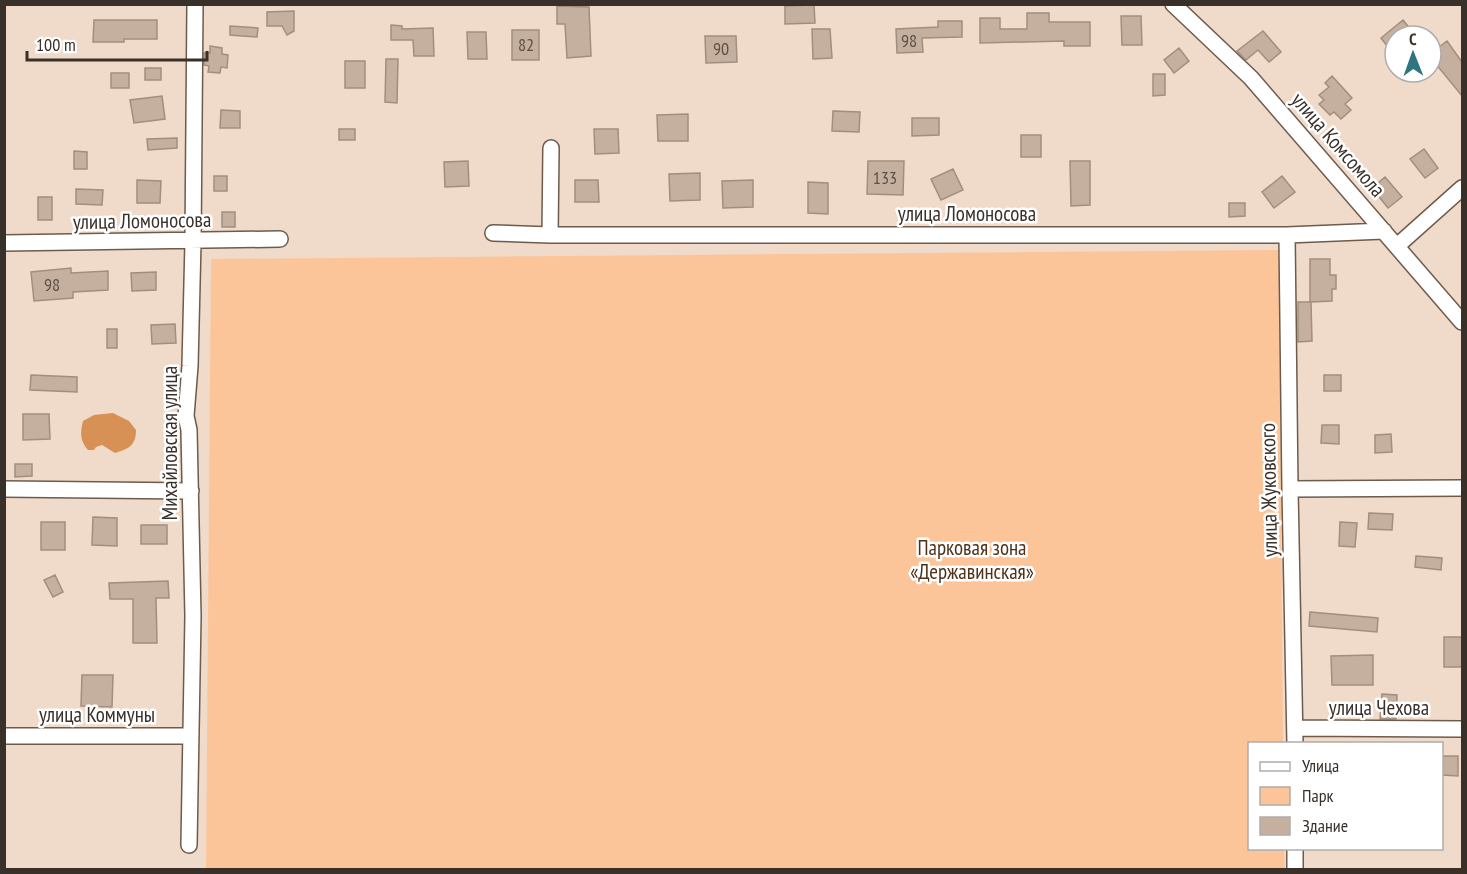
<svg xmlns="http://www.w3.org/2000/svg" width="1467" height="874" font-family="'PT Sans Narrow',sans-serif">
<rect width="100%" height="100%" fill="#f0dac9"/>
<path fill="#fbc599" d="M1279 250 1283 743 1250 744V848L1284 849 1285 869H206L211 259Z"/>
<path fill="#d79154" d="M113 413 129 421 136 430C136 446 128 449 115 453L102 445 96 447 94 450H88C80 441 80 433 83 421L94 415Z"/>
<path fill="#c5b09f" stroke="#a28e7e" stroke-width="1.5" d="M814 5 815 23 785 24V6Z
M557 6 589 7 591 56 567 58 565 24H557Z
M294 11V31L287 35 282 26H267V12Z
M1027 13H1049V22H1090V46H1064V41L980 43V18H1000V29H1027Z
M1121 16H1141L1142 45H1122Z
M94 20H157V39H124V42H93Z
M1403 20 1416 36H1395V56L1381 38Z
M938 21H962V37L922 38 923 52 897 53 896 29 938 27Z
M391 25 402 26V29L433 28 434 56H414L413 40H391Z
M230 26 258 28 257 37 230 35Z
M812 29H830L832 58 813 59Z
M512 30H539V60H512Z
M1263 31 1281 52 1269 62 1258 50 1246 60 1237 51Z
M467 32H486L487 59H468Z
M705 36H736L737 62 706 63Z
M1447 41 1462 62V96L1431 58V53Z
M210 46 222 48V54L228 55 227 68 221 67 220 73 208 72 209 66 204 65V53H210Z
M1179 48 1189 61 1174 73 1164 60Z
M386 59H398L397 103 385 102Z
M345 61H365V88H345Z
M145 68H161V80H145Z
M111 73H129V88H111Z
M1153 74H1165V95L1153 96Z
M1332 76 1352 98 1345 104 1351 110 1341 119 1334 112 1330 115 1319 104 1324 100 1319 95 1329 87 1325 83Z
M162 96 165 119 134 123 130 100Z
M221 110 240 111V128H220Z
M833 111 860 112 859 132 832 131Z
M688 114V141H658L657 115Z
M912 118H939V135L912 136Z
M339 129H355V140H339Z
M594 129H618L619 153 595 154Z
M1021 135H1041V157H1021Z
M177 138V148L148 150 147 139Z
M1424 149 1438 168 1425 178 1410 159Z
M74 151 87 152V169H74Z
M468 161 469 186 445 187 444 162Z
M868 161H904L903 195 867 194Z
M1070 161H1090V205L1071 206Z
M953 169 963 190 941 200 931 179Z
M700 173V200L670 201 669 174Z
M214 176H227V191H214Z
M1282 176 1295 192 1274 208 1262 192Z
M1385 177 1402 197 1388 208 1372 188Z
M137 180 161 181 160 203H137Z
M575 180H598L599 202H575Z
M753 180V207L723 208 722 181Z
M808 182 828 183V214L808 213Z
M76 189 103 190 102 205 76 204Z
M38 197H52V220H38Z
M1229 203H1245V216L1229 217Z
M222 212H235V227H222Z
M1310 259H1330V275H1336V289H1332V301L1311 302 1312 341 1298 342V302H1310Z
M71 268V273L108 271V290L73 292V298L34 301 31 272Z
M156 272V290L132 291 131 273Z
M175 324 176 343 152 344 151 325Z
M107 329H117V348H107Z
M31 375 77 377V392L30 390Z
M1324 375H1341V391H1324Z
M23 414H49L50 439 23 440Z
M1322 425H1339V444L1321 443Z
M1391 434 1392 452 1375 453V435Z
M15 464H32V476L15 477Z
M1369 513 1393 514 1392 530 1368 529Z
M93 517 117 518V546L92 545Z
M41 522H65V550H41Z
M1340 522 1357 523 1355 547 1339 546Z
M141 525H167V544H141Z
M1416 556 1442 558 1441 570 1415 567Z
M55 575 63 592 53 597 44 580Z
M168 581 169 598H156L157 643H133V599H110L109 583Z
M1310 612 1378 618 1377 632 1309 626Z
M1444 637H1462V667H1444Z
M1373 655V685H1332L1331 656Z
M82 675H113L112 707 81 706Z
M1382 694 1397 695 1396 719H1380Z
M1442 756H1458V776L1442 775Z"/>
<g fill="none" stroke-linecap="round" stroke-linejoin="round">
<defs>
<path id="minor" d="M1173 4 1251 78 1462 322
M493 233 550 235H1287L1384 231
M550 235 551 148
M1287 235 1290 489 1295 744
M4 243 280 239
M1397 246 1462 188
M4 489 191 491
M1290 489 1462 488
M1295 728 1462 729
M4 736H189
M189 845 193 616 189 430 186 416 190 366 193 242 195 4
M1295 870V848"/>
</defs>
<use href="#minor" stroke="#6d5b4c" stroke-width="18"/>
<use href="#minor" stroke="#fff" stroke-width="15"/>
</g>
<g text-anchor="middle" stroke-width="5" stroke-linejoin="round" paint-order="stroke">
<g font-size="18" fill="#5c5047">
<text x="909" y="47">98</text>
<text x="526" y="51">82</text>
<text x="721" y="55">90</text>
<text x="885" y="184">133</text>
<text x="52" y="291">98</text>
</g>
<g font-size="21" fill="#39302a" stroke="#fff">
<text transform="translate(1338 145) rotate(49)" y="7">улица Комсомола</text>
<text x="967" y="221">улица Ломоносова</text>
<text transform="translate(142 221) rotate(-1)" y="7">улица Ломоносова</text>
<text transform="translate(170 443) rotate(-90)" y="7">Михайловская улица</text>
<text transform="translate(1269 490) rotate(-91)" y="7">улица Жуковского</text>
<text x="1379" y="715">улица Чехова</text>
<text x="97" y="722">улица Коммуны</text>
</g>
<g font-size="21" fill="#4f3118" stroke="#fff">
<text x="972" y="555">Парковая зона<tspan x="972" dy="24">«Державинская»</tspan></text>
</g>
</g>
<rect width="1467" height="874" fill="none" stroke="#39302a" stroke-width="12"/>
<rect x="1248" y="742" width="195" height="108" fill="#ffffff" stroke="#b0acaa" stroke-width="1.5"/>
<rect x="1260" y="762" width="30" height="9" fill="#ffffff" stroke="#b0acaa" stroke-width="1.5"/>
<text x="1302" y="772" font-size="18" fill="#39302a">Улица</text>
<rect x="1260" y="787" width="30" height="18" fill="#fbc599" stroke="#b0acaa" stroke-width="1.5"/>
<text x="1302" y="802" font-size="18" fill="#39302a">Парк</text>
<rect x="1260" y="817" width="30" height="18" fill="#c5b09f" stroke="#b0acaa" stroke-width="1.5"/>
<text x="1302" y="832" font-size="18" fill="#39302a">Здание</text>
<g transform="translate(1413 54) rotate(359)"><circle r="28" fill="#ffffff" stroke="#b0acaa" stroke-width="1.5"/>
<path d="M0-4.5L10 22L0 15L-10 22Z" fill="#2e7581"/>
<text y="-9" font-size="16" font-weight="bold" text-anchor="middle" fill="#39302a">С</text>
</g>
<path d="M27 51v9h180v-9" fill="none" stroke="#39302a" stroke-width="3"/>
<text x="36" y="51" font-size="18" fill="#39302a" stroke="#ffffff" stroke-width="4.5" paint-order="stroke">100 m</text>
</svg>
